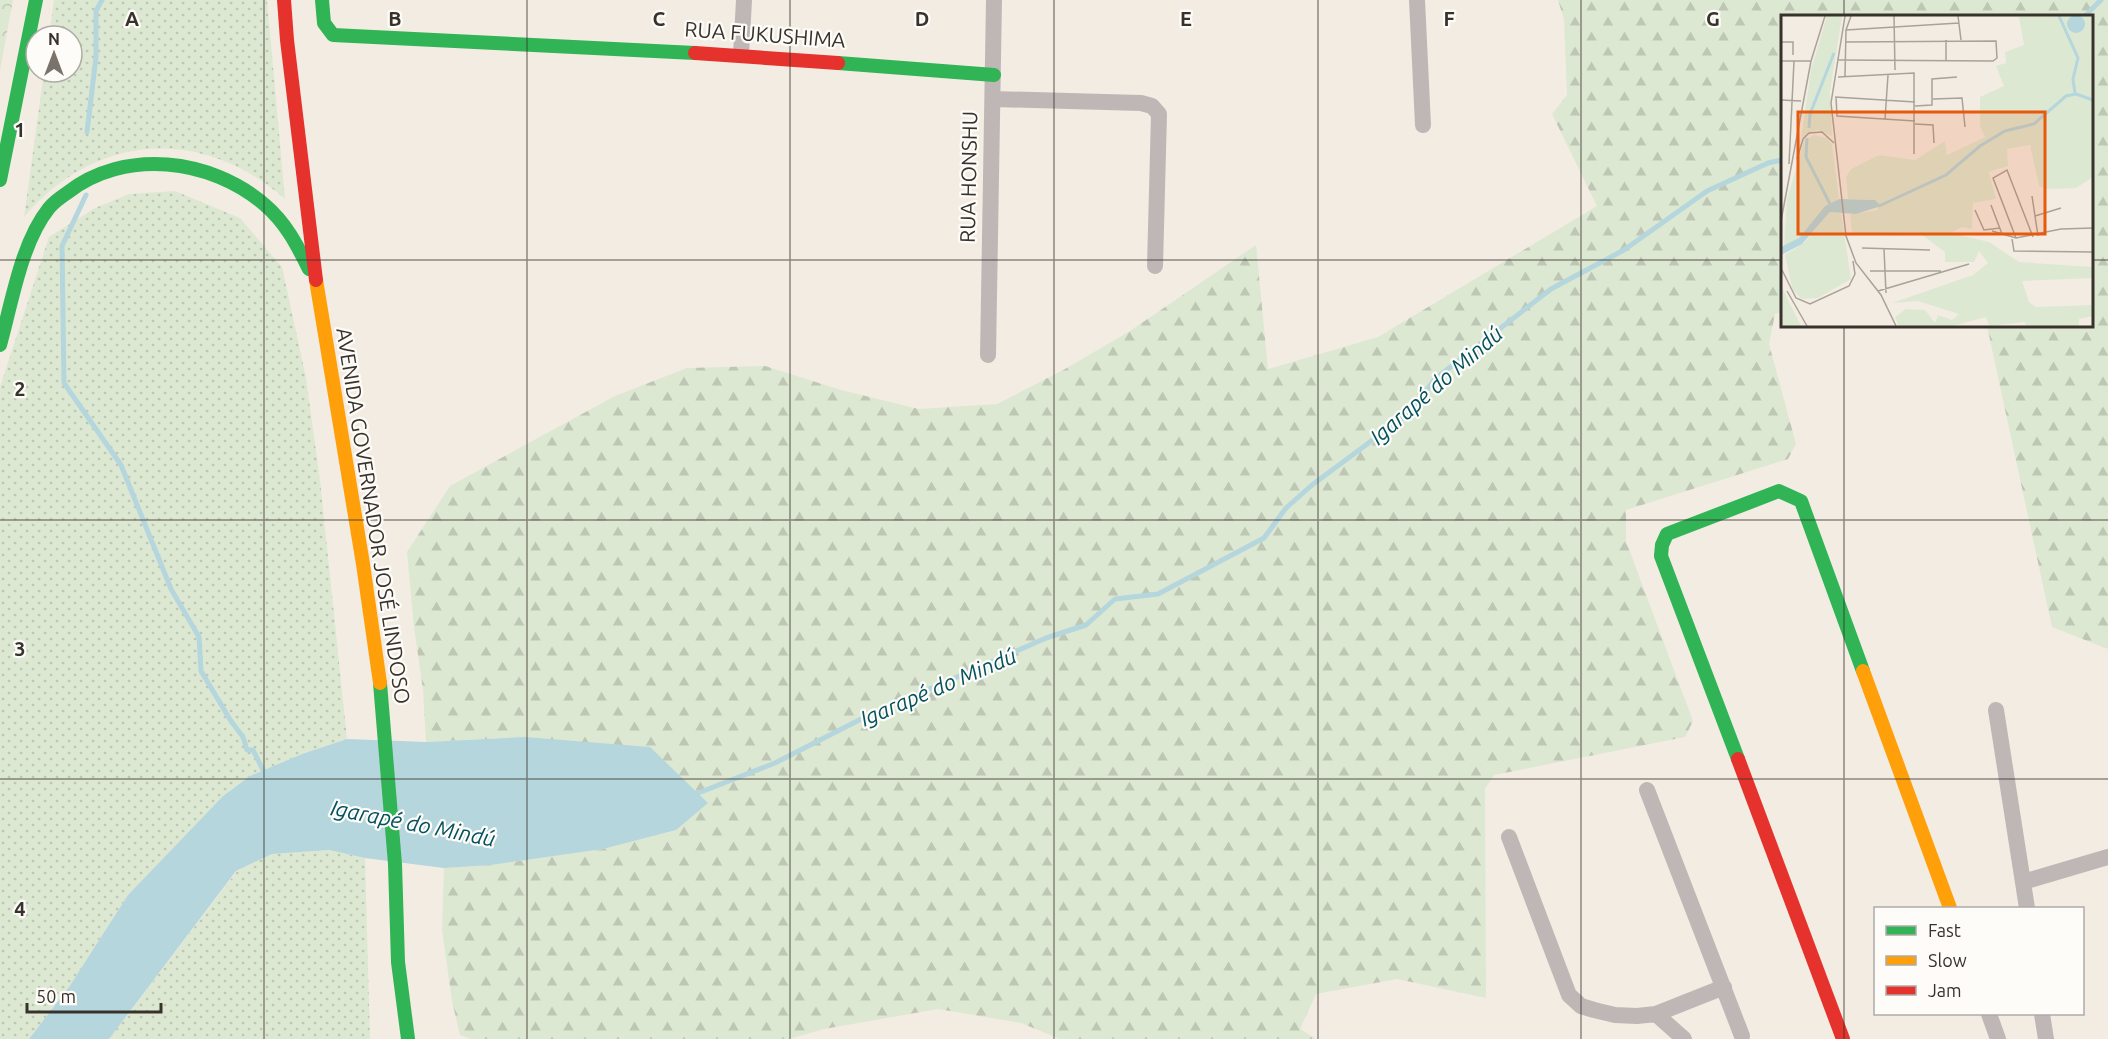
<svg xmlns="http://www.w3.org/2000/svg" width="2108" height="1039" font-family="Ubuntu,sans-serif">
<defs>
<pattern id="grass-dots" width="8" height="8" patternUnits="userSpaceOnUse" patternTransform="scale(1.5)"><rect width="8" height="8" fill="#dde8d2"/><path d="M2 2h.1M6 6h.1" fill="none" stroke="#bec7b4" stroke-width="1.8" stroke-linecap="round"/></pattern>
<pattern id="forest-firs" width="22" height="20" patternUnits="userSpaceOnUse" patternTransform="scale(1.5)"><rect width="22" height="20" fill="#dde8d2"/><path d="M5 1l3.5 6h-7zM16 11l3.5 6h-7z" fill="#bec7b4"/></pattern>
<pattern id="park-crowns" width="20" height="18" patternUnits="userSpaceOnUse" patternTransform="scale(1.5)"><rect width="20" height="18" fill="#dde8d2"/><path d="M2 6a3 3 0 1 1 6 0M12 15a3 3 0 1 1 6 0" fill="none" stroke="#bec7b4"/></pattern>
</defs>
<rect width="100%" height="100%" fill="#f3ece2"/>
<path fill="url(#grass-dots)" d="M54 0H267L285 199C202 126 96 132 24 217L44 72H72V36H49Z
M175 191 240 218 282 267 306 378 320 480 347 739 302 754 250 776 223 796 128 895 69 987 29 1039H0V387L49 237 95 208 129 194Z
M329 850 365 858 370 1039H109L237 871 272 854Z"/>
<path fill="url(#forest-firs)" d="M1558 0H2108V649L2052 627 1987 326H2092V16H1782V312L1775 314 1769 344 1796 444 1788 459 1626 510V541L1693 721 1685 737 1494 775 1485 789 1486 998 1397 979 1316 994 1300 1029 1316 1039H1060L1021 1023 938 1009 824 1029 789 1039H471L460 1035 452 1001 442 930 444 868 491 865 603 849 676 830 525 737 426 742 423 690 414 627 407 552 450 486 615 396 687 368 765 366 841 390 919 409 997 404 1065 369 1130 331 1256 245 1268 369 1378 337 1597 206 1552 114 1567 95 1564 19Z"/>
<path fill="url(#park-crowns)" d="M0 0H13L0 70Z"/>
<path fill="#b4d6dc" d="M525 737 650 747 708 803 676 830 603 849 491 865 444 868 365 858 329 850 272 854 236 871 109 1039H29L69 987 128 895 223 796 250 776 302 754 347 739 426 742Z"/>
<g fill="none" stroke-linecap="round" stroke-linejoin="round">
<path stroke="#b4d6dc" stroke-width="5" d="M2085 16 2101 0
M87 132 96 57V11L102 0
M86 195 62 246 64 383 121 465 171 589 199 637 201 671 231 721 243 737 247 750H253L266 776
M693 795 775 763 869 715 948 681 1046 638 1086 625 1115 599 1158 594 1264 538 1286 508 1312 485 1409 413 1435 379 1551 289 1624 250 1707 191 1768 163 1782 160"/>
<path stroke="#bfb7b6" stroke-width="16" d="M1417 0 1423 125
M741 55 744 0
M993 99 1141 103 1152 106 1159 114 1155 266
M988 355 994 0
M1996 710 2027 908
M1647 790 1742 1036
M1509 837 1569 995 1581 1006 1594 1010 1615 1015 1637 1016 1656 1014 1724 987
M2023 882 2108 857
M1656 1014 1684 1039
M1989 1014 1998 1039
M2042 1014 2046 1039"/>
<path stroke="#30b455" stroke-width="14" d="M322 0 324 23 333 35 695 53
M838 63 994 75
M0 180 36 0
M0 345C12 302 21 243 49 208 54 202 61 197 67 193 124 148 211 158 265 205 286 223 297 245 309 269
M380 683 395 864 398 962 408 1039
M1738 759 1661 556 1662 545 1667 534 1779 491 1801 501 1863 671"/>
<path stroke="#ff9f0a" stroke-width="14" d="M316 280 363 564 380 683
M1863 671 1950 908"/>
<path stroke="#e5322d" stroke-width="14" d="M284 0 287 40 316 280
M695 53 838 63
M1738 759 1843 1039"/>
</g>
<path fill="none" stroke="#38322c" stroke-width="1.5" stroke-opacity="0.55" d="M264 0V1039M527 0V1039M790 0V1039M1054 0V1039M1318 0V1039M1581 0V1039M1844 0V16M0 260H1782M2092 260H2108M1844 326V1039M0 520H2108M0 779H2108"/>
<g text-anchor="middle" stroke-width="4.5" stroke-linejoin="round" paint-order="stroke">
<g font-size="21" fill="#38322c" stroke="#fefcf8">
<text transform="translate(765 35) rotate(4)" y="7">RUA FUKUSHIMA</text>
<text transform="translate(969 177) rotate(-89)" y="7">RUA HONSHU</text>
<text transform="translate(373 516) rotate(81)" y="7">AVENIDA GOVERNADOR JOSÉ LINDOSO</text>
</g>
<g font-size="22" font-style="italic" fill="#03525f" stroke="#fefcf8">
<text transform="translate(1436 385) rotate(-41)" y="8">Igarapé do Mindú</text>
<text transform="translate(938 687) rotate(-23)" y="8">Igarapé do Mindú</text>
<text transform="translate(413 823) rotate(11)" y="8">Igarapé do Mindú</text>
</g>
</g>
<g transform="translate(1781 15)">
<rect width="312" height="312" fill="#f3ece2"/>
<path d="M46 1H61L49 76 51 121 36 115 20 123 30 55ZM33 120 46 123 51 129 58 184 44 191 18 223 3 232 6 185 23 125ZM49 197 60 198 70 264 37 283 20 284 11 273 4 240 24 227Z" fill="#dde8d2"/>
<path d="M310 1 312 162 295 173 266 174 258 171 249 130 226 134 227 151 208 157 215 184 192 188 191 214 181 212 170 218 208 227 238 247 312 252V263L241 266 248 287 255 292 312 290V301L298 304V311H245L244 307 208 311 205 302 172 311H118L114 302 125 294 144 295 154 308 157 300 171 305 178 299 137 286 111 288 192 260 207 248 198 236 193 247H164V237L137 217 71 219 69 199 97 195 93 185 67 184 65 162 70 154 98 140 134 145 164 126 166 140 204 122 199 111V82L223 71 215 51 225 48 224 37 243 30 238 2ZM0 269 4 279 20 311H0Z" fill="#dde8d2"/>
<path d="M286 9a9 9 0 1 1 18 0a9 9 0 1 1-18 0ZM58 184 94 185 100 191 75 199 49 197 21 229 0 240V232L18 223 44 191Z" fill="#b4d6dc"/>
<path fill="none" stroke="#b4d6dc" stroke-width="3" d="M278 1 297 43 292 64 294 78M28 113 29 99 53 38M26 123 25 142 49 189M98 191 165 160 199 131 224 116 253 109 285 81 295 79 312 85"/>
<path fill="none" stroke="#a8a299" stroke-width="1.5" d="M64 1 50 88 65 221 75 248 100 280 115 311M113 1 114 55M177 1 180 25M65 15 178 8M165 25V45M0 27H12V40M56 45 212 46 216 43 215 26 64 27M0 46H30M64 61 65 15 70 1M57 62 133 58V139M54 82 134 87M55 82 56 101 134 106M152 84 181 83 184 112M0 85 20 86M134 91 151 90V64L176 62M104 104 107 60M134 109 152 110 153 128M16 144 22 124 28 118 41 117 53 128M8 149 13 46M251 181 257 221M210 190 221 219M194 195 203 215 219 213M254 201 280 193M0 206 30 46 44 1M211 216 235 223 280 214 312 213M235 223 212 163 226 155 252 222M231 224 233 236 312 237M81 233 149 235M103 234 105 278M1 255 15 283 29 289 68 271 74 259 72 246M89 256H160M6 276 26 311M97 276 188 249"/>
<path fill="#e8590c" fill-opacity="0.15" stroke="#e8590c" stroke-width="3" d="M17 97H264V219H17Z"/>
<rect width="312" height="312" fill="none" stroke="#38322c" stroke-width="3"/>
</g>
<g font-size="20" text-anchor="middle" font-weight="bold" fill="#38322c" stroke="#fefcf8" stroke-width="4.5" stroke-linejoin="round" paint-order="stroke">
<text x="132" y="26">A</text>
<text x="395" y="26">B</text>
<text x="659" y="26">C</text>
<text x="922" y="26">D</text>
<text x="1186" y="26">E</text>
<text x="1449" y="26">F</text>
<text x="1713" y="26">G</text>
<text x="20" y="137">1</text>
<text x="20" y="396">2</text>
<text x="20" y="656">3</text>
<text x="20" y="916">4</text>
</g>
<rect x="1874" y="907" width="210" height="108" fill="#fefcf8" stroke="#afaba6" stroke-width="1.5"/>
<rect x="1886" y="926" width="30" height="9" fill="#30b455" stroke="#afaba6" stroke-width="1.5"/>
<text x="1928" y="937" font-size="18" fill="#38322c">Fast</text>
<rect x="1886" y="956" width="30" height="9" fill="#ff9f0a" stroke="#afaba6" stroke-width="1.5"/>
<text x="1928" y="967" font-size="18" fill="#38322c">Slow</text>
<rect x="1886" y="986" width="30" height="9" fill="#e5322d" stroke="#afaba6" stroke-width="1.5"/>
<text x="1928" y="997" font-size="18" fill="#38322c">Jam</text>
<g transform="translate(54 54)"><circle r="28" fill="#fefcf8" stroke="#afaba6" stroke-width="1.5"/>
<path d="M0-4.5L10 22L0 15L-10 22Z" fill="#79736c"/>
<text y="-9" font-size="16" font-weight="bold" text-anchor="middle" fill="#38322c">N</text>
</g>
<path d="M27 1003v9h134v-9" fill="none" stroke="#38322c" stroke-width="3"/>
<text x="36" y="1003" font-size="18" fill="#38322c" stroke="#fefcf8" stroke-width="4.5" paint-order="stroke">50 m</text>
</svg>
